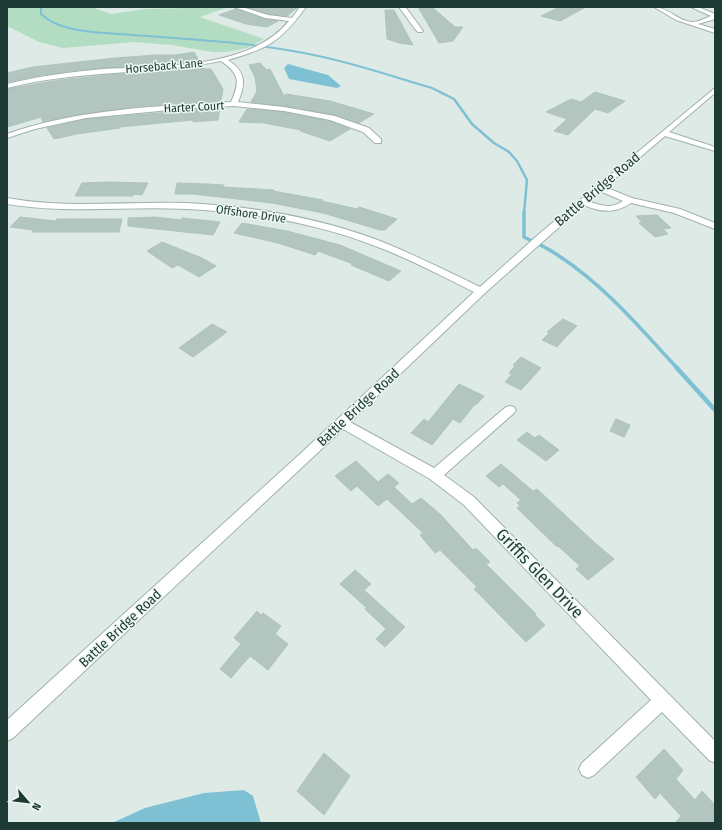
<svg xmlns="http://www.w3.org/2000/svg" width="722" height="830" font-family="'Fira Sans Condensed',sans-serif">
<rect width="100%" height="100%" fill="#ddeae5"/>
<path fill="#b3ddc2" d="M7 7H91L111 14 145 9 228 7 200 17 264 39 247 48 225 52H213L172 45 135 42 63 48 39 42 7 26Z"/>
<path fill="#7fc1d4" d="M288 64 328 75 341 86 337 88 289 79 284 68Z
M244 790 253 796 261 823H112L145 808 204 793Z"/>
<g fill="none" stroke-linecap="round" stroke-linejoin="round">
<path stroke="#7fc1d4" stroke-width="2" d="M41 7V14C60 32 94 32 119 34 182 39 246 41 309 54 351 62 391 76 432 88L442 93"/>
<path stroke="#7fc1d4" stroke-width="2.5" d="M440 92 454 99 472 124 494 143 509 152 517 161 527 180 524 213"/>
<path stroke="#7fc1d4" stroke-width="3.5" d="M524 212V237C536 243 548 248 559 256 604 285 641 329 677 368"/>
<path stroke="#7fc1d4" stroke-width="4.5" d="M676 367 715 410"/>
</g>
<path fill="#b2c5be" stroke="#afc4bd" d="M247 7H298L287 16 268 14Z
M418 7H432L455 27H463L453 41 439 43Z
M559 7H586L560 21 541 16Z
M236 9 264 19 278 21 267 27 246 24 219 15Z
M385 10H394L413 45 399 43 387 39Z
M194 52 199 61 79 70 42 75 7 82V73L33 67 115 58 156 55H176Z
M260 63 267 70 270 69 284 96 286 94 330 101 374 114 359 123 335 115 284 106 251 102 257 91 255 77 249 65Z
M202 66 204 69H211L223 89 221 101 118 109 43 122 41 117 7 127V89L60 80Z
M595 92 625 101 608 113 595 109 568 135 554 131 567 119 546 112 571 99 581 102Z
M220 108 218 120 193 122V120L120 127V128L77 134 54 139 47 128 86 119Z
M247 109 284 112 330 121 350 129 330 141 300 131 301 130 264 123 239 122Z
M82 183 108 182 148 183 142 195 134 194 133 196H75Z
M177 183 207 184 224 185 223 187 274 190 273 191 323 200 322 201 357 209 359 207 397 219 385 230H380L323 213 272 203 193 194H175Z
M657 215 671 228 663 229 668 234 655 237 639 223 642 222 636 216Z
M20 217 55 221 57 219H122L119 232H32L33 230 10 227Z
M155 217 181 220 182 218 220 222 213 235 128 226V218Z
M242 223 287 231 340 245 401 271 389 281 351 265 353 264 318 251 315 255 278 243 234 233Z
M162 242 202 258 216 266 199 277 178 265 172 268 147 251Z
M563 319 577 326 563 340 557 347 542 340 549 333 547 332Z
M212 324 227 332 193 357 179 348Z
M521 357 541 368 521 390 505 382 512 374 509 373 515 366 513 365Z
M459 384 484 396 477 404H475L460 423 453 419 432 445 411 433 424 419 428 422Z
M616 419 630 425 624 437 610 431Z
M527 432 535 438 539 435 559 450 546 461 517 440Z
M356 461 378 482 388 474 399 483 394 487 412 504 421 498 440 514 473 550 476 548 490 562 486 564 536 614 535 615 545 625 526 642 474 589 477 587 440 550 435 553 420 535 423 533 387 499 378 506 357 486 351 491 335 476Z
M501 464 533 491 537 489 594 542 614 559 588 580 576 569 580 566 558 546 557 547 517 508 520 506 517 503 521 500 503 484 499 487 486 476Z
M355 570 371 584 364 590 405 627 385 647 376 639 386 629 365 609 367 608 340 584Z
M257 611 261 615 263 613 281 626 275 634 288 644 268 670 250 656 231 678 220 669 241 644 234 638Z
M664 749 683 770 676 779 695 800 702 791 715 805V823H675L681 816 660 793 655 799 636 777Z
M324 753 350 776 324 815 297 791Z"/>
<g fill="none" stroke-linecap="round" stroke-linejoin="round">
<defs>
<path id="minor" d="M234 7H242L268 15 292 18 300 7H306C281 41 268 49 228 60 246 72 246 83 238 102L284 107 335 116 369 128 381 139V143H375L363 132 330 120 284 111 234 106 191 108 86 118 35 129 7 138V134C78 109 157 106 231 102 240 82 240 74 221 61 151 75 77 70 7 88V84C38 76 71 72 103 69 161 65 249 70 289 21L265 18Z
M399 7H405L407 9 423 31 422 32H418L415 29Z
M654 7C668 7 679 22 693 22 698 22 706 18 711 16L691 7H698L715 14V19L698 24 715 29V33L676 20Z
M715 88V93L669 132 715 147V151L665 136 605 187 632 198 680 209 715 223V229L674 213 631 203C615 214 600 212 584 205L485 293 350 422 434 468 506 407 510 406 514 407 516 410 514 413 444 475 474 497 715 741V763L709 760 662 712 594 775 588 778 582 775 579 769 582 763 651 700 464 505 430 479 343 429 13 738 7 741V720L300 454 474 292C440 275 406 257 370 244 311 222 248 212 186 209 126 206 67 214 7 204V198C67 209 125 201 185 203 249 206 315 217 375 239 411 253 445 270 480 287L539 234ZM600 191 623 201C612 209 601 206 588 201Z"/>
</defs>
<use href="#minor" stroke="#a0b2ad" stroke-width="2"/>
<use href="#minor" fill="#fff" fill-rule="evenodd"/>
</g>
<g text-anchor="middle" stroke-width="3" stroke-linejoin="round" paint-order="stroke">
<g font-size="12" fill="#1e3a35" stroke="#edf7f3">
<text transform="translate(164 66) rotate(-5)" y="4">Horseback Lane</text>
<text transform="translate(194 107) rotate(-3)" y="4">Harter Court</text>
<text transform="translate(251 214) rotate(8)" y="4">Offshore Drive</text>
</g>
<g font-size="14" fill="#1e3a35" stroke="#edf7f3">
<text transform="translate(597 189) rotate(-40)" y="5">Battle Bridge Road</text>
<text transform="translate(358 407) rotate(-43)" y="5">Battle Bridge Road</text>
<text transform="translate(120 628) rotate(-43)" y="5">Battle Bridge Road</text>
</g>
<g font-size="17" fill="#1e3a35" stroke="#edf7f3">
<text transform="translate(540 573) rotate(46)" y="6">Griffis Glen Drive</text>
</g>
</g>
<rect width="722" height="830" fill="none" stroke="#1e3a35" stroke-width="16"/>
<g transform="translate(28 802) rotate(118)" stroke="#edf7f3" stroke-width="3" paint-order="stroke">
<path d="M0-3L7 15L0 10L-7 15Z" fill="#1e3a35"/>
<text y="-6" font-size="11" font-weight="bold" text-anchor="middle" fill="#1e3a35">N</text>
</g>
</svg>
